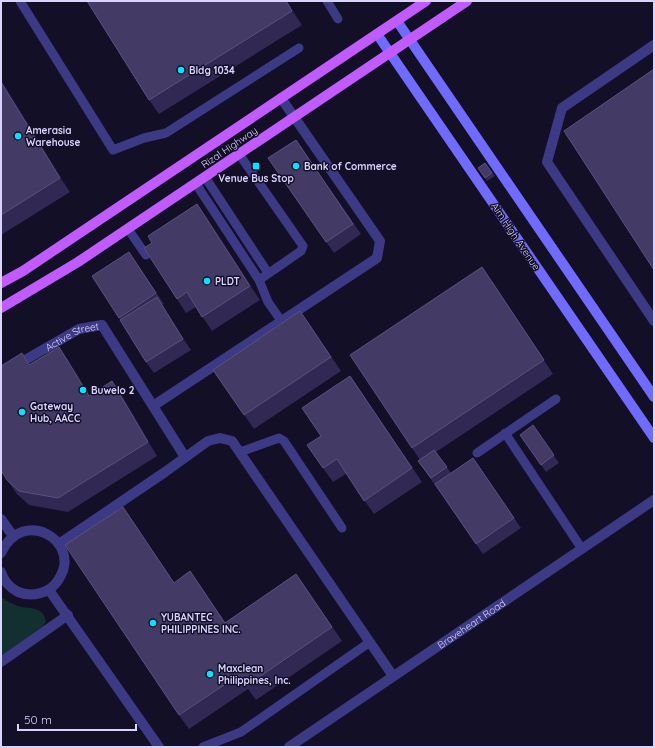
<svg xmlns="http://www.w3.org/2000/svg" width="655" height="748" font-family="Quicksand,sans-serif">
<rect width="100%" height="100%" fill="#130f26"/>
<path fill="#12302f" d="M1 597C7 601 12 604 18 606 31 610 43 605 46 622L42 627 1 656Z"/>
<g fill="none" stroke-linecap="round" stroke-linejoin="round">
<path stroke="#3d3a85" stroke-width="9" d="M20 1 113 150 144 138 166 133 299 48
M327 1 338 19
M239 154 303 246 301 251 259 280
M205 177 268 273
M196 184 259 280 268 302 282 322
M128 229 146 255
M505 433 582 549
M240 452 279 438 284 441 342 528
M477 453 556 399
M203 747 241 732 370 642"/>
<g stroke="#3d3a85" stroke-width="10">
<path d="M654 45 562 108 547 162 654 321"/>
<path id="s1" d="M1 374 79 329 102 325 185 457"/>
<path d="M153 406 377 258 380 241 281 98"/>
<path d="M1 519 13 536"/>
<path d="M59 544 165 472 208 441 220 438 232 441 393 676"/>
<path d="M1 553C23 506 81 541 60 577 57 583 53 587 48 590 38 595 28 596 18 592 10 588 3 580 1 572"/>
<path d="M49 590 159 747"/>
<path d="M1 662 68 615"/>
<path id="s2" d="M289 747 654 500"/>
</g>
<path stroke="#6f6bff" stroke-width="10" d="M397 21 654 397
M377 34 654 438"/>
<path stroke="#c25bff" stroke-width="10" d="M1 283 23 271 426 1
M1 308 78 262 467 1"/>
</g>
<path fill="#312854" d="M87 1H287L302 25 159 114 149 100Z
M1 80 70 192 1 235Z
M296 140 361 234 334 253 268 158Z
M485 163 495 176 487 181 478 168Z
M197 204 207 218 260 300 212 331 196 307 186 313 177 299 152 243Z
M136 263 164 304 162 305 191 350 154 373 146 362 120 319 92 276Z
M492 281 553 374 436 452 451 473 473 458 521 528 483 554 418 461 420 460 412 448Z
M310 325 341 371 254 429 213 370Z
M59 347 69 361 90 396 112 381 122 395 157 456 68 512 29 505 17 494 7 480 22 353 30 365Z
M350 376 422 482 374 514 346 474 333 482 323 468 321 436Z
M533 425 559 463 546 472 520 435Z
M123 507 174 583 190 571 225 623 296 574 342 641 256 700 248 689 189 729 179 715Z"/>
<path fill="#1d163a" d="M286 1H287L302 25 292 11Z
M1 80 70 192 60 178 1 82Z
M197 204 207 218 260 300 250 286Z
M482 267 492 281 553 374 544 360Z
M157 297 164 307 191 350 183 339Z
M59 347 69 361 99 410 89 396Z
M112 381 122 395 157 456 148 442Z
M123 507 133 521 184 597 174 583Z"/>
<path fill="#433a66" stroke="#5a527e" d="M87 1H286L292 11 149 100Z
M654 69V270L564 131Z
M1 82 60 178 1 215Z
M296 140 353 224 326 242 268 158Z
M485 163 492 173 485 178 478 168Z
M197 204 250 286 202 317 187 292 177 299 144 248 152 243 148 236Z
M129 252 156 293 119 318 92 276Z
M482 267 544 360 412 448 350 355Z
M157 297 183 339 146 362 120 320Z
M300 311 331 357 244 415 213 370Z
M59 347 89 396 112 381 148 442 58 498 19 491 7 480 1 470V366L22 353 29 365Z
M350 376 412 468 364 501 337 459 323 468 307 445 321 436 302 408Z
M533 425 554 455 541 465 520 435Z
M434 450 447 467 431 478 418 461Z
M473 458 514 518 476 544 435 484Z
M123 507 174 583 190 571 225 623 296 574 332 627 246 686 239 675 179 715 65 545Z"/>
<g fill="#00e5ff" stroke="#130f26" stroke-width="1.5">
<circle cx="181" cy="70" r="4"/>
<circle cx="18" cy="136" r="4"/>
<rect x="252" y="162" width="8" height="8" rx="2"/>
<circle cx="296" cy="166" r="4"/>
<circle cx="207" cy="281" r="4"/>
<circle cx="83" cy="390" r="4"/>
<circle cx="22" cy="412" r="4"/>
<circle cx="153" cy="623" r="4"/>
<circle cx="210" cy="674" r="4"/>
</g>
<g text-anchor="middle" stroke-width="3" stroke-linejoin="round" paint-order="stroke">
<g font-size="10" font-weight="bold" fill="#d9d4ff" stroke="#130f26" text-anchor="start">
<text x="189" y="74">Bldg 1034</text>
<text x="26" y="134">Amerasia<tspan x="26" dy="12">Warehouse</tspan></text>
<text x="304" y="170">Bank of Commerce</text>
<text x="256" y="182" text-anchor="middle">Venue Bus Stop</text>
<text x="215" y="285">PLDT</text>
<text x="91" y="394">Buwelo 2</text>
<text x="30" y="410">Gateway<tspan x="30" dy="12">Hub, AACC</tspan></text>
<text x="161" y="621">YUBANTEC<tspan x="161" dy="12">PHILIPPINES INC.</tspan></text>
<text x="218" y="672">Maxclean<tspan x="218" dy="12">Philippines, Inc.</tspan></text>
</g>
<g font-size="10" fill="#d9d4ff" stroke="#130f26">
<text transform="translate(229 147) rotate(-34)" y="4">Rizal Highway</text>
<text transform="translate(516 236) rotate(56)" y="4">Aim High Avenue</text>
<text dy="4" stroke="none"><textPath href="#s1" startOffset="81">Active Street</textPath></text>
<text dy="4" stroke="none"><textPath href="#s2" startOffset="220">Braveheart Road</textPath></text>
</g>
</g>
<rect width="655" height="748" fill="none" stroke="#d9d4ff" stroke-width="4"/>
<path d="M18 724v6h118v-6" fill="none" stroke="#d9d4ff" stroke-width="2"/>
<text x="24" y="724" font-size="12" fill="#d9d4ff" stroke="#130f26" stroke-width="3" paint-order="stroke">50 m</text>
</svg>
